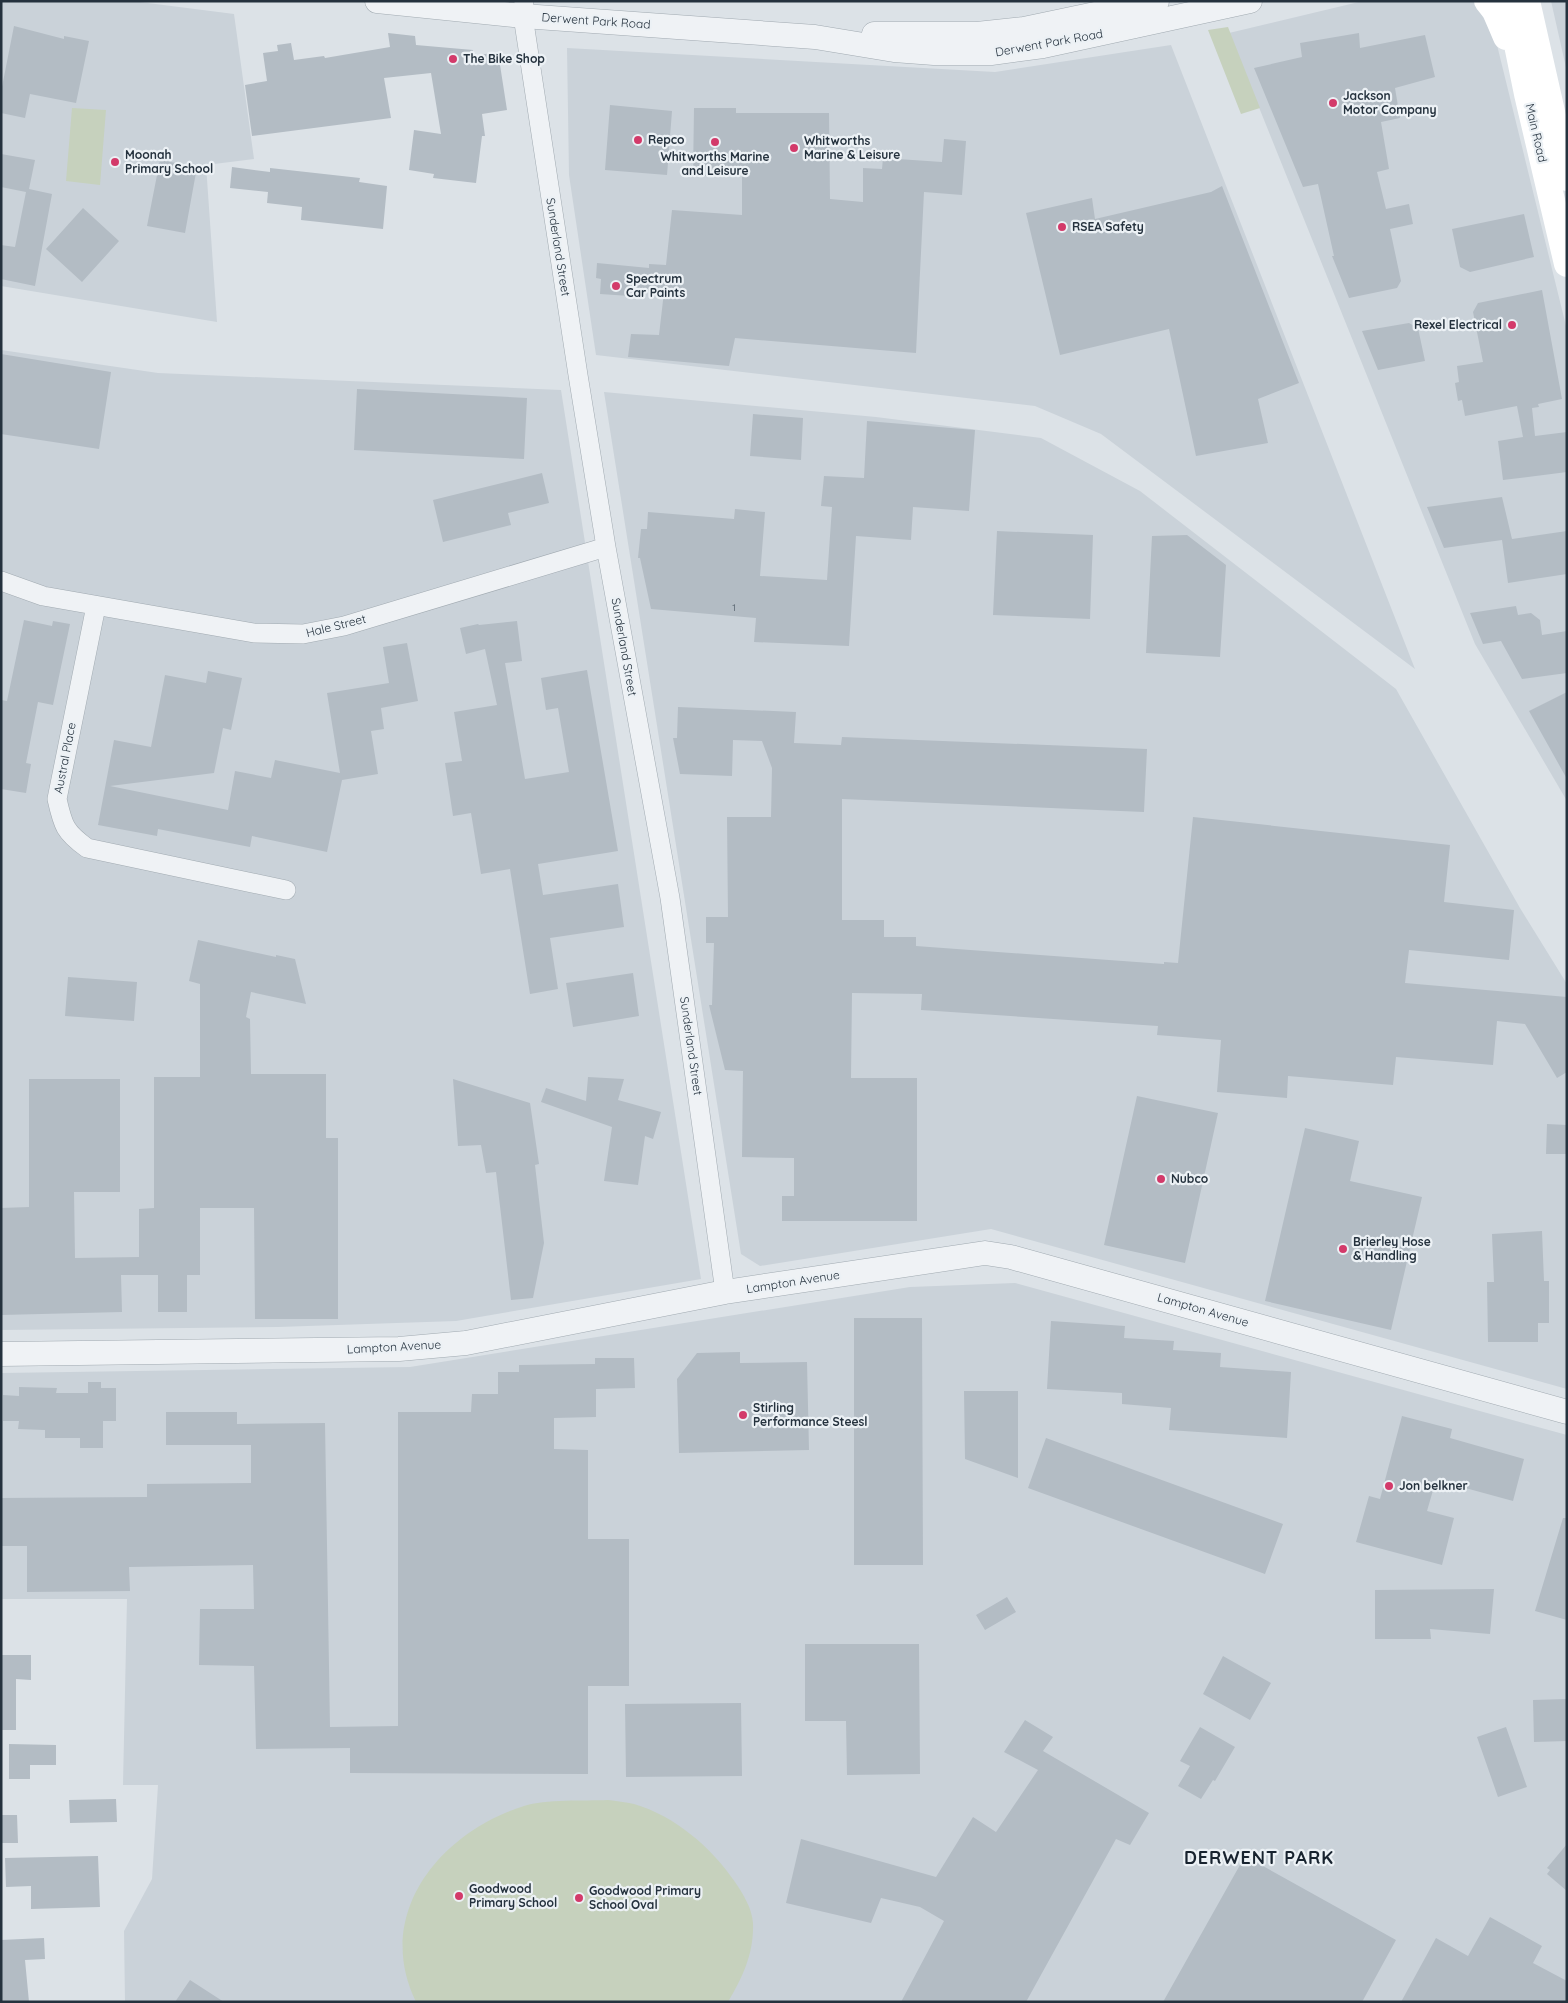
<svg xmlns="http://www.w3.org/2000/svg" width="1568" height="2003" font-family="Quicksand,sans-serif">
<rect width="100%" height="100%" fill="#dce2e7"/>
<path fill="#cad2d9" d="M1 1H132L234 14 254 159 206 165 217 322 1 286Z
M1363 1H1475L1497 45 1567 330V801L1475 644 1229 33Z
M1551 1H1567V72Z
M1171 45 1415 669 1101 434 1035 406 596 355 569 175 567 48 995 72Z
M1 350 158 373 561 390 701 1279 456 1321 278 1327 1 1330Z
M604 392 876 417 1041 438 1140 491 1396 689 1520 908 1567 984V1389L991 1229 760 1266 741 1254Z
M1015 1283 1567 1435V2002H125L124 1931 152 1879 158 1785H123L127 1599H1V1373L410 1367 910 1287Z"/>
<path fill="#c6d1bd" d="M1228 27 1260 108 1241 114 1208 30Z
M72 108 106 110 100 185 66 181Z
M608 1800C616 1801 626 1802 634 1804 675 1816 711 1847 735 1882 743 1894 752 1908 753 1923 754 1953 743 1977 728 2002H416C373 1914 440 1832 524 1806 545 1799 585 1801 608 1800Z"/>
<path fill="#b3bcc4" d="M14 26 64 39V36L89 41 76 103 30 94 25 118 1 113V92Z
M388 33 415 36 416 45 473 50V56L498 52 507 110 482 114 485 136H482L476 183 433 178 434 174 409 170 414 130 441 134 431 73 384 78 391 118 252 136 245 85 267 81 263 53 278 51 277 45 291 43 294 60 324 56 325 58 390 47Z
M1359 33 1360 48 1425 35 1435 77 1395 88 1400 118 1381 122 1389 169 1377 172 1386 209 1409 204 1413 224 1390 229 1401 281 1397 288 1349 298 1332 256H1334L1318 184 1303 187 1254 68 1302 57 1300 43Z
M610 105 672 111 667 175 605 170Z
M694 108H736V113H829L830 199 863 202V168L882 169 883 158 942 162 944 139 966 141 962 195 924 192 916 353 735 338 729 366 628 357 631 334 659 335 664 292 630 289V296L600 294 601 279 596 278 597 263 649 268V264L666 265 672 210 742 215V176H693Z
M1 154 35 160 29 189 52 194 35 286 1 279V245L15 247 26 192 1 187Z
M160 160 197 167 185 233 147 226Z
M232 167 270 172V168L360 178 359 182 387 186 383 229 301 220 302 207 267 203 268 192 230 188Z
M1222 186 1299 383 1258 399 1268 443 1196 456 1169 329 1060 355 1026 213 1092 198 1095 219 1211 192Z
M83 208 119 241 82 282 46 249Z
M1524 214 1534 257 1470 272 1460 267 1452 229Z
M1542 290 1562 399 1538 404 1539 407 1532 408 1535 436 1567 432V472L1503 480 1498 441 1523 437 1517 406 1465 416 1462 400 1458 401 1455 383 1459 382 1457 366 1483 362 1473 312 1478 303Z
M1409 323 1418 328 1425 361 1378 370 1362 331Z
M1 354 111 372 99 449 1 434Z
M357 389 527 398 524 459 354 450Z
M753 414 803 418 801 460 750 456Z
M867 421 975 430 969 511 913 507 911 540 856 536 849 646 754 642 756 618 651 609 640 558H638L641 529H647L648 512 734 519 735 509 765 512 760 576 827 580 832 507 821 506 824 476 864 478Z
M542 473 549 503 508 513 511 525 443 542 433 500Z
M1502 497 1512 539 1567 531V574L1508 583 1502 540 1444 548 1427 507Z
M997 531 1093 535 1090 619 993 615Z
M1187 535 1226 565 1220 657 1146 653 1152 536Z
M1516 606 1518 615 1531 613 1540 620 1542 635 1567 631V673L1522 679 1501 641 1483 644 1470 613Z
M24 620 52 626 53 621 70 624 53 705 38 702 26 763 31 764 26 793 1 789V700L7 701Z
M517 621 522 661 505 663 525 779 569 772 558 708 546 710 541 678 587 670 618 851 538 864 543 895 618 884 624 927 550 938 558 989 530 994 510 869 481 874 471 813 453 816 445 763 462 761 454 712 497 705 485 649 466 654 460 628 478 624 479 625Z
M407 643 418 701 381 708 384 729 371 731 378 774 342 780 327 852 252 836 250 847 158 829 157 836 98 825 114 740 151 747 165 675 206 683 208 671 242 678 231 730 223 728 214 773 110 786 228 810 235 771 271 778 275 760 340 773 327 693 389 683 383 647Z
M1567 692V779L1529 711Z
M678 707 796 712 794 743 841 745 842 737 1147 749 1144 812 842 799V920H884V937H916V946L1164 964V962L1178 963 1193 817 1450 845 1444 902 1514 910 1509 960 1409 950 1405 983 1567 997V1072L1557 1078 1525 1024 1497 1021 1493 1065 1396 1057 1393 1085 1288 1076 1287 1098 1217 1092 1221 1040 1157 1035 1158 1026 921 1010 922 994 852 993 851 1078H917V1221H782V1196H794V1158L742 1157 743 1071 725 1070 709 1005H712L714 943H706V917H728L727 817H771L772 768 762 741 733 740 732 776 680 774 673 738H677Z
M198 940 276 957V955L295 959 306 1004 251 992 246 1017 250 1019 251 1074H326V1138H338V1319H255L254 1208H200V1275H187V1312H158V1275H121L122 1312 1 1315V1208L29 1207V1079H120V1192H74L75 1258 139 1257V1209L154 1208V1077H200V984L189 981Z
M633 973 639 1016 573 1027 566 983Z
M68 977 137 982 134 1021 65 1016Z
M588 1077 624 1079 618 1100 661 1112 653 1139 645 1136 638 1185 604 1181 612 1127 541 1102 546 1088 586 1101Z
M453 1079 530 1103 539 1164 535 1165 544 1243 533 1298 511 1300 496 1172 486 1173 481 1145 458 1146Z
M1137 1096 1218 1113 1185 1263 1104 1245Z
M1547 1124 1567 1125V1154H1546Z
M1305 1128 1359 1141 1350 1181 1422 1197 1391 1330 1265 1301Z
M1542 1231 1544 1281H1549V1323H1538V1342H1488L1487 1282H1494L1492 1234Z
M854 1318H922L923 1565H854Z
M1051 1321 1125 1326 1124 1338 1174 1341 1173 1350 1221 1353 1220 1367 1291 1372 1287 1438 1169 1430 1171 1408 1122 1404V1393L1047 1389Z
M740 1352V1363L807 1362 809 1450 679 1453 677 1379 697 1353Z
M595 1358H634L635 1388 596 1389V1417L554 1418V1449L588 1450V1539H629V1686H588V1774L350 1773V1748L256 1749 254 1666 199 1665 200 1609H254L253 1565 129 1567 130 1591 27 1592V1546H1V1498L147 1497V1484L251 1483V1445H166V1412H237V1424L325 1423 330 1727 398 1726V1412H471L472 1394H498V1372H519V1365L595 1364Z
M88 1382H101V1388H116V1421H103V1448H80V1438H45V1430L18 1429 19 1421H3V1395L19 1396V1387L57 1388 56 1393H88Z
M964 1391H1018V1478L965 1459Z
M1402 1416 1452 1429 1450 1438 1524 1459 1513 1501 1436 1480 1427 1511 1454 1518 1442 1565 1356 1542 1369 1496 1380 1499Z
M1046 1438 1283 1524 1265 1574 1028 1488Z
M1563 1518H1567V1620L1535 1611Z
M1494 1589 1490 1634 1430 1629 1431 1639H1375V1590Z
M1007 1597 1016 1612 985 1630 976 1615Z
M805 1644H919L920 1774 847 1775 846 1721H805Z
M1 1655H31V1680L16 1679V1730H1Z
M1223 1656 1271 1683 1250 1720 1203 1694Z
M1567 1699V1741L1534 1742 1533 1700Z
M741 1703 742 1776 626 1777 625 1704Z
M1025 1720 1053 1737 1043 1751 1149 1813 1130 1845 1116 1839 1026 2002H901L944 1921 920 1907 881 1898 871 1923 786 1903 801 1839 936 1877 973 1817 996 1832 1038 1770 1004 1752Z
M1200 1727 1235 1747 1215 1781 1213 1780 1201 1799 1178 1786 1190 1766 1180 1761Z
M1506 1727 1527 1787 1498 1797 1477 1737Z
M9 1744 56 1745V1765H30V1779H9Z
M116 1799 117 1822 70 1823 69 1800Z
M1 1815H17L18 1843H1Z
M1567 1844V1891L1547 1874 1550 1870 1547 1868Z
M98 1856 100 1907 31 1909V1886L6 1887 5 1858Z
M1245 1856 1396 1940 1362 2002H1163Z
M1490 1917 1542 1946 1533 1963 1567 1981V2002H1401L1436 1938 1468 1956Z
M44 1938 45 1959 25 1960 29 2002H1V1940Z
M190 1980 224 2002H175Z"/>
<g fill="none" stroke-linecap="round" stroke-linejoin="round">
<defs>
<path id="minor" d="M524 1 523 16 578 375 606 547 670 898 725 1292
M1 581 43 596 254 633 303 634 344 626 606 547
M96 606 57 799C63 826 65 832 87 848L286 890"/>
<path id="tertiary" d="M377 1 523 16 815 37 894 50 934 53H991L1043 46 1250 1
M874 34H977L1024 29 1157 1
M1 1354 399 1349 466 1343 725 1292 985 1253 1011 1257 1567 1412"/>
</defs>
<use href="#minor" stroke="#a1aab1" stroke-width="20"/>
<use href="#tertiary" stroke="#a1aab1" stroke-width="25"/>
<use href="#minor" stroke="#eff2f5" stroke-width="19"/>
<use href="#tertiary" stroke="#eff2f5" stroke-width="24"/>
<path stroke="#fff" stroke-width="26" d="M1487 1 1495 11 1506 37
M1508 1 1527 94 1567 264
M1527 1 1567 178"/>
</g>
<g fill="#d33a6a" stroke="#ecf1f5" stroke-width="2">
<circle cx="453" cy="59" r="5"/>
<circle cx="1333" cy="103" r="5"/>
<circle cx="638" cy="140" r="5"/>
<circle cx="715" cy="142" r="5"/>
<circle cx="794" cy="148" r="5"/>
<circle cx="115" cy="162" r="5"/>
<circle cx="1062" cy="227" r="5"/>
<circle cx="616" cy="286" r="5"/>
<circle cx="1512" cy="325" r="5"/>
<circle cx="1161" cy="1179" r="5"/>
<circle cx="1343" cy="1249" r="5"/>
<circle cx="743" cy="1415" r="5"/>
<circle cx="1389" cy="1486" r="5"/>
<circle cx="459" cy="1896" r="5"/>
<circle cx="579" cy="1898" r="5"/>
</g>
<g text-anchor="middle" stroke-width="4.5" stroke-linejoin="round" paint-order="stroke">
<g font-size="10" fill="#485460">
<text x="734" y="611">1</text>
</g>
<g font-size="12" fill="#25323e" stroke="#ecf1f5">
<text transform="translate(596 21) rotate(4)" y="4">Derwent Park Road</text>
<text transform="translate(1049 43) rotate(-10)" y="4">Derwent Park Road</text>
<text transform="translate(1536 133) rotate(77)" y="4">Main Road</text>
<text transform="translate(558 247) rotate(81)" y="4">Sunderland Street</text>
<text transform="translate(336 626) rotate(-14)" y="4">Hale Street</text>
<text transform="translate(624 647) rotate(80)" y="4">Sunderland Street</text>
<text transform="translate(65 758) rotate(-79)" y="4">Austral Place</text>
<text transform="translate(691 1046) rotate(82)" y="4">Sunderland Street</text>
<text transform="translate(793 1282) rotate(-9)" y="4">Lampton Avenue</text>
<text transform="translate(1203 1310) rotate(16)" y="4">Lampton Avenue</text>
<text transform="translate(394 1347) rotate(-3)" y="4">Lampton Avenue</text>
</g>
<g font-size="12" font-weight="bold" fill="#25323e" stroke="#ecf1f5" text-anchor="start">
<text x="463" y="63">The Bike Shop</text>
<text x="1343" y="100">Jackson<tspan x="1343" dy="14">Motor Company</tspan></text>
<text x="648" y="144">Repco</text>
<text x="804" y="145">Whitworths<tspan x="804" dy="14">Marine &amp; Leisure</tspan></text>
<text x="125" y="159">Moonah<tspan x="125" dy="14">Primary School</tspan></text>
<text x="715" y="161" text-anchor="middle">Whitworths Marine<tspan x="715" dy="14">and Leisure</tspan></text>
<text x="1072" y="231">RSEA Safety</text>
<text x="626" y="283">Spectrum<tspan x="626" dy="14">Car Paints</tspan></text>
<text x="1502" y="329" text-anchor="end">Rexel Electrical</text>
<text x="1171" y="1183">Nubco</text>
<text x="1353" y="1246">Brierley Hose<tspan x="1353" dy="14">&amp; Handling</tspan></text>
<text x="753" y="1412">Stirling<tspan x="753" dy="14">Performance Steesl</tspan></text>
<text x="1399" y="1490">Jon belkner</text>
<text x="469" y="1893">Goodwood<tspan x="469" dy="14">Primary School</tspan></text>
<text x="589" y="1895">Goodwood Primary<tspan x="589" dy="14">School Oval</tspan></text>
</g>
<g font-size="18" font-weight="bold" letter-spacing="1" fill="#18232f" stroke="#ecf1f5">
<text x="1259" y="1864">DERWENT PARK</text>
</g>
</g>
<rect width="1568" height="2003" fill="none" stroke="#25323e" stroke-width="5"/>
</svg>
